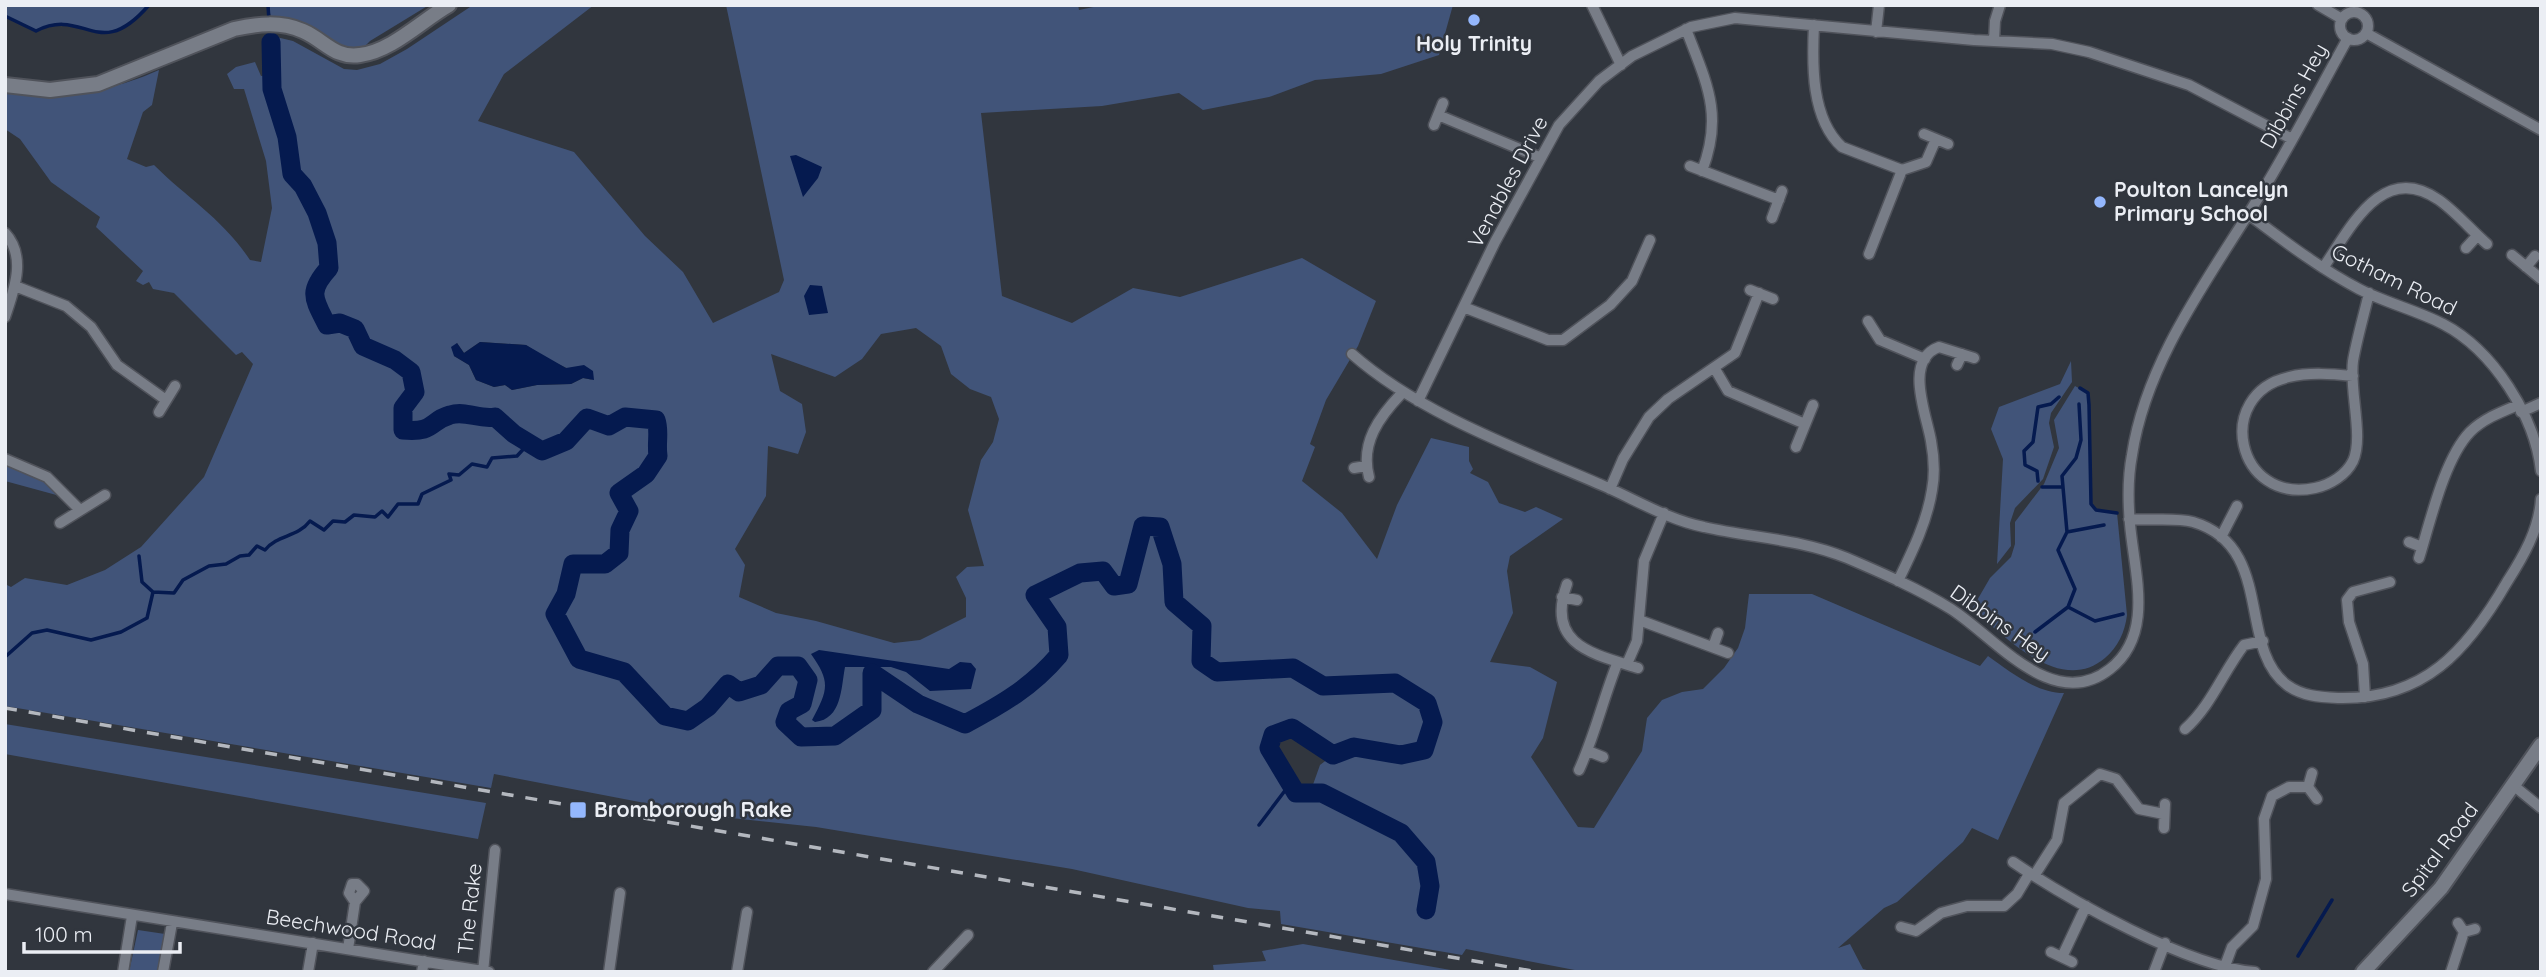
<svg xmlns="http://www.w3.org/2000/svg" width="2546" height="977" font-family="Quicksand,sans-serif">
<rect width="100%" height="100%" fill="#31363e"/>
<path fill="#415479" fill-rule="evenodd" d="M5 5H149C98 64 85 6 36 31L5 16Z
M268 5H429L370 41 360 51H347L313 30 271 17Z
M473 5H594L504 74 478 121 574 152 645 236 683 272 713 323 779 292 784 280 726 5H1078L1079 10 1103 5H1453L1439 55 1381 74 1315 80 1269 97 1203 110 1179 93 1102 106 981 113 1002 296 1072 323 1133 288 1180 297 1302 258 1376 301 1358 346 1326 400 1310 444 1315 447 1302 481 1342 513 1377 559 1397 505 1431 438 1469 447V461L1473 469 1470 473 1488 482 1499 503 1525 512 1536 507 1563 519 1510 556 1507 571 1513 613 1490 662 1530 667 1557 682 1543 738 1531 757 1578 827 1594 828 1642 751 1647 718 1662 700 1682 692 1703 689 1724 668 1738 648 1745 628 1749 594H1812L1980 666 1988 656C2009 671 2036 693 2064 693L1998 840 1972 828 1963 842 1897 902 1884 908 1838 948 1850 944 1863 969 1875 972H1585L1466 949 1462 955 1281 924 1280 911 1248 908 1072 869 816 827 676 812 650 804 494 774 491 788 5 706V584L11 587 25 578 67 585 105 570 141 547 204 477 253 364 242 352 236 355 174 293 153 289 149 282 143 285 136 281 143 271 96 227 100 217 51 182 20 139 5 129V90C65 96 103 95 159 70L152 105 143 112 127 159 146 167 154 165C187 198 222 218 250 260L261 262 272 208 266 161 244 89H234L227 74 236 67 255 62 261 76 272 74V36L293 41 344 69 357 70 380 64 407 49ZM916 328 941 346 951 374 970 389 991 397 999 419 993 442 981 460 968 510 984 566 967 567 956 577 966 598V617L920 640 894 643 816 621 776 613 739 597 745 565 735 549 766 496 768 446 798 454 806 432 802 404 780 391 771 354 835 377 862 359 881 334ZM480 342 526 345 549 360 593 380 583 378 571 384 537 385 512 390 505 385 494 387 476 380 469 365 454 356 457 343 464 353ZM1292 728 1333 755 1320 765 1310 793H1296L1269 749 1273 735Z
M2071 361 2072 382 2051 413 2049 423 2054 447 2043 479 2015 508 2010 523 2011 546 1997 564 2003 459 1991 429 1999 407 2060 384Z
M2075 386 2088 393 2091 504 2096 510 2117 513 2127 615C2125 632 2118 647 2105 658 2060 696 2005 636 1972 609L1990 578 2011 557 2015 544V522L2044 484 2059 448 2054 420Z
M5 462 40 476 60 496 5 481Z
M5 724 486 803 478 839 5 754Z
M138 930 165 934 160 972H129Z
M1303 944 1462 972H1214L1213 965 1266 961 1262 951Z"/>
<path fill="#051a4f" d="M796 155 822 167 818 178 803 197 790 156Z
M810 285 822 286 828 313 809 315 804 296Z
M480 342 526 345 566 368 584 365 593 371 594 380 583 378 571 384 537 385 512 390 505 385 494 387 476 380 469 365 454 356 451 347 457 343 464 353Z
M819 650 949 669 960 662 971 663 976 669 971 689 930 691 906 672 891 667H845C841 688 842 719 815 722L812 720C828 690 831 682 811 654Z"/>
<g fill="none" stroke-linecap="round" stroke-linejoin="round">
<path stroke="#051a4f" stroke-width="3.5" d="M268 5 269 21
M5 16 36 31C85 6 98 64 149 5
M270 28 271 42
M2080 388 2088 393 2089 405 2091 504 2096 510 2117 513
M2038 481 2037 471 2025 465 2024 451 2033 442 2038 407 2051 404 2059 397
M2042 487H2063
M2067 532 2104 525
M139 556 142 582 153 592
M2068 607 2095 621 2123 614
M2035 632 2068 607 2075 589 2058 550 2067 532 2062 476 2076 458 2081 440 2079 404
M5 657 32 633 47 630 91 640 121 632 147 618 153 592 174 593 183 580 209 566 226 564 240 556 249 555 257 546 265 550C278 534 297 538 310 521L324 530 333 521 345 522 354 515 375 517 382 511 388 517 398 504H418L422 494 451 480 449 474 459 475 472 464 487 467 492 458 517 456 529 443
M1259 825 1290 784
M2298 956 2332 900"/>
<path stroke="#051a4f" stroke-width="19" d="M271 42 272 89 287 137 292 174 303 186 317 213 327 243 329 268C307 292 314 299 327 325L340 323 355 329 363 346 395 360 411 372 415 392 403 408V430C435 433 429 421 450 415 466 410 479 420 495 417L514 434 542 451 566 441 587 418 609 426 625 417 656 420C660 431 656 443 658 456L646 474 619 493 629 511 620 530 619 553 605 564H573L566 594 555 614 579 659 624 672 665 716 688 721 708 707 728 684 739 692 761 685 778 666H798L808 680 802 704 789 711 785 722 801 737 835 736 872 710V673L918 704 965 724C1001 705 1032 687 1059 655L1057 627 1035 595 1080 573 1103 571 1114 586 1128 584 1143 526 1160 527 1172 564 1174 602 1202 626 1201 661 1217 672 1293 668 1323 686 1395 683 1427 703 1433 722 1424 750 1401 755 1354 747 1333 755 1292 728 1273 735 1269 748 1296 793H1322L1401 833 1426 862 1430 886 1426 910"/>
<defs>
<path id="street" d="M1592 5 1621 65
M2318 5 2342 19
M2340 26a14 14 0 1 1 28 0a14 14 0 1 1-28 0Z
M1814 25C1812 64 1811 119 1842 147L1902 170 1926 162 1936 139
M1686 29C1706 82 1724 114 1702 171
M1876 32 1879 5
M2366 33 2541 130
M1994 41 1995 21 2000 5
M1438 115 1539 157
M1434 125 1443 103
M1924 134 1948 144
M1690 166 1779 200
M2248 214C2284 241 2319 268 2359 289 2386 303 2416 310 2443 324 2493 350 2535 416 2541 471
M1772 218 1782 191
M5 233C27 257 14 290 5 317
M2466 248 2477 236
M1869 254 1902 170
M2512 255 2541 279
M2526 267 2535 256
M2323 268C2350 229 2382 160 2439 200 2456 212 2471 230 2487 244
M15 286 66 306 91 327 117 365 166 400
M1750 290 1773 299
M1466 308 1548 340H1563L1610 305 1632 281 1650 240
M1868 321 1880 340 1925 359
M1352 354C1420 414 1521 450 1604 486 1636 500 1669 520 1704 527 1752 538 1801 539 1847 558 1882 573 1919 589 1951 609 1995 637 2053 714 2110 669 2155 634 2134 572 2130 524 2128 502 2128 476 2132 455 2146 361 2209 278 2257 200 2290 147 2318 92 2348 38
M1957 365 1962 354
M1715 369 1728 391 1805 424
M2353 376C2332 374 2310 372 2289 377 2213 394 2236 505 2315 488 2330 485 2346 475 2353 461 2364 437 2349 390 2353 361 2357 338 2364 315 2369 293
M1418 401 1495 242 1559 125 1599 81 1632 56 1691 27 1735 18 1974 40 2052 44 2089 52 2189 85 2292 139
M159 412 175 386
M2521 412 2541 403
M1796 447 1813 405
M5 459 47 477 79 509
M1354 468 1366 466
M1369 477C1360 443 1379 417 1402 393
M1610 489 1623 459 1649 417 1668 399 1735 353 1759 293
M2129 519C2149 521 2175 517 2193 522 2275 546 2237 648 2287 685 2302 696 2319 697 2338 698 2424 700 2467 651 2507 582 2523 557 2539 530 2541 499
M60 523 105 495
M2221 537 2237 506
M2409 542 2422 547
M2419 558C2430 523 2444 459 2470 432 2483 419 2501 412 2518 405
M1898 581C1912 552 1927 522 1932 490 1935 474 1934 457 1931 441 1927 416 1903 360 1939 347L1974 358
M1567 584C1545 645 1593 654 1638 668
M1562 597 1577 600
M1639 620 1728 653
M1713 647 1718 633
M1627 664 1637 641 1644 561 1664 513
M2365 697 2363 664 2349 622 2347 600 2353 592 2390 582
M2185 729C2211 706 2223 672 2244 645L2263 641
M1588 751 1603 757
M1579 770C1595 735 1603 699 1617 664
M2312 773 2308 787 2317 799
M2513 785 2541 808
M2164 828 2165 804
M2013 862C2069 900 2188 967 2255 972
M2034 876 2057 840 2064 803 2100 774 2116 779 2139 809 2164 814
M5 894 489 972
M2458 923 2464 932 2475 929
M1901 927 1916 931 1941 913 1952 910 1967 906H2004L2017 894 2029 874
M348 949 355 902 349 893 352 884H357L364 891 355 902
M2051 952 2072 962
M2062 957 2086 906
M2225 966 2232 947 2253 926 2266 879 2264 819 2272 796 2289 787H2308
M123 972 132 916
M163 972 172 923
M308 972 313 943
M422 972 424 961
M483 972 495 850
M609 972 620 893
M737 972 747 912
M933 972 968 935
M2154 972 2165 943
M2451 972 2464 932"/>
<path id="secondary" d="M5 85 50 90 98 84 234 29C258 24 280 21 303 31 324 40 335 59 360 55 392 51 421 21 449 5
M2363 972 2441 888 2541 745"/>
</defs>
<use href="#street" stroke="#50535b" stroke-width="13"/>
<use href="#secondary" stroke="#50535b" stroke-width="18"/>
<use href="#street" stroke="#787d87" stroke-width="10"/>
<use href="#secondary" stroke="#787d87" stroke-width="14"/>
<path stroke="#b4b8bf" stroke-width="3.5" stroke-dasharray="12 12" stroke-linecap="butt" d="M5 708 1538 972"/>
</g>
<g fill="#94b7fd" stroke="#31363e" stroke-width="2.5">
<circle cx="1474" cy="20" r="7"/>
<circle cx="2100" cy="202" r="7"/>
<rect x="569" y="801" width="18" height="18" rx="3.5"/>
</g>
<g text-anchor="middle" stroke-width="5" stroke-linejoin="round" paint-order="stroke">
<g font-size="21" font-weight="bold" fill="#ebeef4" stroke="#31363e" text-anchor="start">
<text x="1474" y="51" text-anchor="middle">Holy Trinity</text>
<text x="2114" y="197">Poulton Lancelyn<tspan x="2114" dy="24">Primary School</tspan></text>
<text x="594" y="817">Bromborough Rake</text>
</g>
<g font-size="21" fill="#ebeef4" stroke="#31363e">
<text transform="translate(2294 96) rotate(-61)" y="7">Dibbins Hey</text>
<text transform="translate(1508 182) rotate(-62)" y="7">Venables Drive</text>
<text transform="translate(2394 280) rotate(26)" y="7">Gotham Road</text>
<text transform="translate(2000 623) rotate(35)" y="7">Dibbins Hey</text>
<text transform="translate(2440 850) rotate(-53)" y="7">Spital Road</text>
<text transform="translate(470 909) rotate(-84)" y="7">The Rake</text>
<text transform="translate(351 930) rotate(9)" y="7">Beechwood Road</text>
</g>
</g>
<rect width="2546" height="977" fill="none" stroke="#ebeef4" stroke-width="14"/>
<path d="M24 942v10h156v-10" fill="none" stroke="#ebeef4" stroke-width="3.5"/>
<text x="35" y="942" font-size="21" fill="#ebeef4" stroke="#31363e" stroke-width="5" paint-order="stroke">100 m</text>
</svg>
